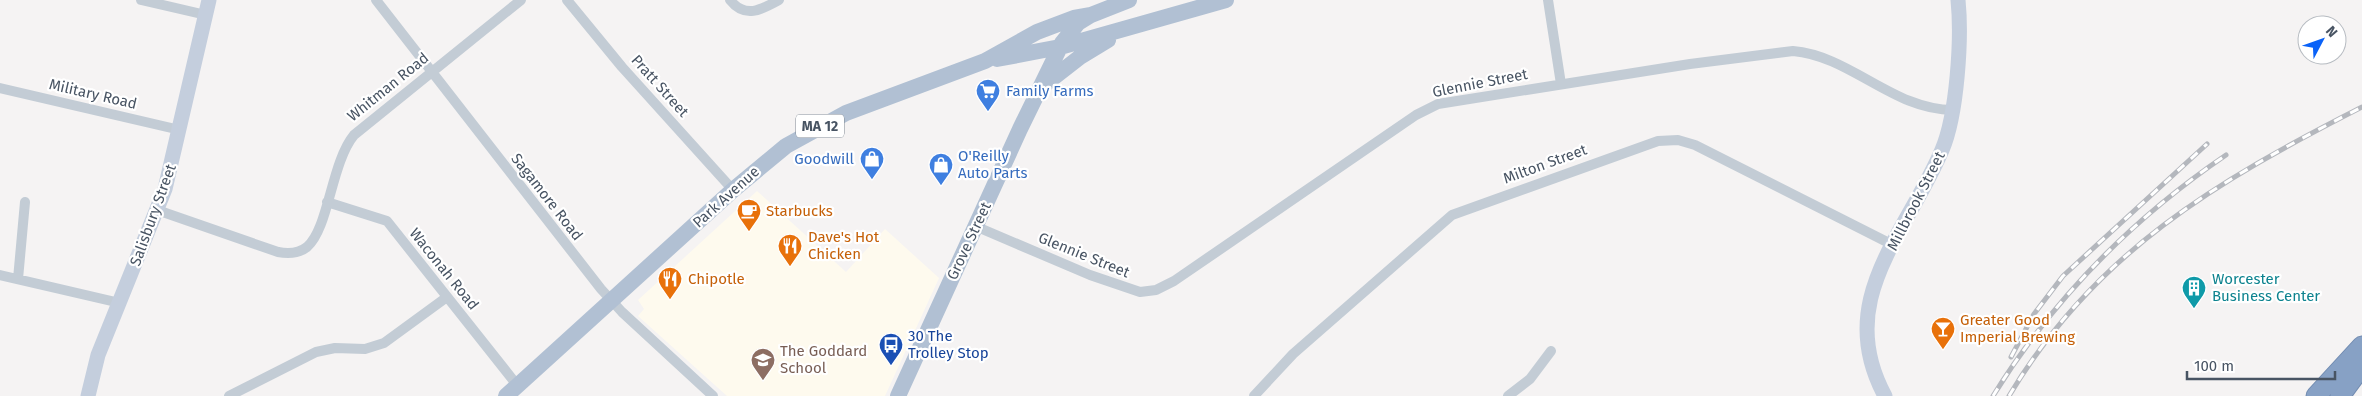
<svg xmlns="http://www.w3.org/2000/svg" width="2362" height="396" font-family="'Fira Sans',sans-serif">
<rect width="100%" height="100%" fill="#f5f3f3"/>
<path fill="#fefaee" d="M757 191 846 272 885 229 939 278 885 396H727L638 316 644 309 638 300Z"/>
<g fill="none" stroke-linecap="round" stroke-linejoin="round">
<defs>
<path id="motorway" d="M2316 396 2362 346
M2340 396 2362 366"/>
</defs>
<use href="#motorway" stroke="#728cb1" stroke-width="21"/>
<path stroke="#c3ccd5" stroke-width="10" d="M141 0 206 15
M376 0 601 289 622 312 713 396
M567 0 622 67 733 190
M730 0C745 19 761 10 779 0
M1548 0 1561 84
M0 88 180 130
M327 202 387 221 517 385
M157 210 278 252C288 254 298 254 307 247 329 228 331 163 354 135L521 0
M975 226 1090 275 1140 292 1156 290 1174 281 1416 115 1438 104 1690 64 1793 51C1851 56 1893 110 1953 110
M0 275 120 303
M18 279 25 202
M229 396 316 352 335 348 365 349 384 343 447 297
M1254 396 1293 354 1452 215 1658 141 1678 140 1695 145 1893 245
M1508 396 1530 379 1551 351"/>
<path stroke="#c4cedd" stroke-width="15" d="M88 396 98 355 165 189 209 0
M1885 396C1833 300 1906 235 1942 150 1957 115 1962 39 1958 0"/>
<path stroke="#b1c0d3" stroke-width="16" d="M997 59 1060 47 1226 0
M1044 85 1080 57 1108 40
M506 396 733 190 786 146 846 113 985 61 1037 32 1074 18 1091 15
M898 396 1020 129 1062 43 1078 23 1091 15 1129 0"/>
<use href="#motorway" stroke="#87a1c5" stroke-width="19"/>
<defs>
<path id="rail" d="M2011 357 2034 314 2063 276 2207 144
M1993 396C2053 299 2132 219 2226 155
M2009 396C2095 252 2217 181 2362 107"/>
</defs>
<use href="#rail" stroke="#b4b7bd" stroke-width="5"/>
<use href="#rail" stroke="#fff" stroke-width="3" stroke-dasharray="9" stroke-linecap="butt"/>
</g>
<defs>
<symbol id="supermarket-pin" viewBox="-11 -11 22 30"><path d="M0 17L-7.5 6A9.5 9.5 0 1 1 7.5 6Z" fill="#3f7fe0" stroke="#fff"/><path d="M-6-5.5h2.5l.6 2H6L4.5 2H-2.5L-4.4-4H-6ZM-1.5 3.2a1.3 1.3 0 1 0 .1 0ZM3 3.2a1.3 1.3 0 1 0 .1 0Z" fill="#fff"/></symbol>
<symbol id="shop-pin" viewBox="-11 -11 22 30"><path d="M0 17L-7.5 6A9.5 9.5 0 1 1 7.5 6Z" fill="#3f7fe0" stroke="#fff"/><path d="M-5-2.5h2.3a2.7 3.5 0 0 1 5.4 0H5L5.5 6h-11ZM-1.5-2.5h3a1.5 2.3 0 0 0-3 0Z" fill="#fff"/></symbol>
<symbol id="cafe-pin" viewBox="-11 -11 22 30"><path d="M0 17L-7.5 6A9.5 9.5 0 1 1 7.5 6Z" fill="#e8710a" stroke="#fff"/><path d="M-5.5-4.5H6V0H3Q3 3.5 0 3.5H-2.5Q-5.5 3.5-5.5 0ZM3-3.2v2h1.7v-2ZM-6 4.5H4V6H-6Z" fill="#fff"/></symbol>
<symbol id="restaurant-pin" viewBox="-11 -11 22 30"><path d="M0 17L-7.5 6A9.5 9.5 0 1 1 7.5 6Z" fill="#e8710a" stroke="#fff"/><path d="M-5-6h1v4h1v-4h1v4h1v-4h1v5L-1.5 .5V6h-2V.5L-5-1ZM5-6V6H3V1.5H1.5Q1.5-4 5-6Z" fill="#fff"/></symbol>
<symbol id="building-pin" viewBox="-11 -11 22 30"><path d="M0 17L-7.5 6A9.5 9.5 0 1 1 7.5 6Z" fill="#0f9aa8" stroke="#fff"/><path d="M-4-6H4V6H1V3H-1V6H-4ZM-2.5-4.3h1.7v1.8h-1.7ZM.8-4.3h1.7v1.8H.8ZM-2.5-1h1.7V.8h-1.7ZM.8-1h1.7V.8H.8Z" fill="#fff"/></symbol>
<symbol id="bar-pin" viewBox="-11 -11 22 30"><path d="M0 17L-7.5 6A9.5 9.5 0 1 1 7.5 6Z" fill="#e8710a" stroke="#fff"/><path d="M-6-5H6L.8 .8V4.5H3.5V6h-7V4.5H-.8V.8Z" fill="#fff"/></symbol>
<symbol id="bus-pin" viewBox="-11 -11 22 30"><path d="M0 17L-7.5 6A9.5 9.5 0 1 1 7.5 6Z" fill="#1a4fb4" stroke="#fff"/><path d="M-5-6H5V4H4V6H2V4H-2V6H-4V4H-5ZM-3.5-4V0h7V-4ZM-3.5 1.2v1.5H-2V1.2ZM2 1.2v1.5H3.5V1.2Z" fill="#fff"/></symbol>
<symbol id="school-pin" viewBox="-11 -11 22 30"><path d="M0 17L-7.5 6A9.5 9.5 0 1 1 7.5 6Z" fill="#8d6e63" stroke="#fff"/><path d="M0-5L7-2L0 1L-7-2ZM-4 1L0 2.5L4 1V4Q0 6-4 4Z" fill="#fff"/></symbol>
</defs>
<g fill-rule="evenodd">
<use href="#supermarket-pin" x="974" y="77" width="28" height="38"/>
<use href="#shop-pin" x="858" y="145" width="28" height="38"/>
<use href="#shop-pin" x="927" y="151" width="28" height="38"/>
<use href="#cafe-pin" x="735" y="197" width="28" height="38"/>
<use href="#restaurant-pin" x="776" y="232" width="28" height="38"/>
<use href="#restaurant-pin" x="656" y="265" width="28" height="38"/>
<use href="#building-pin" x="2180" y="274" width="28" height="38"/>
<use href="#bar-pin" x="1929" y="315" width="28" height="38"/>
<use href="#bus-pin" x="877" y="331" width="28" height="38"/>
<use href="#school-pin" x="749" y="346" width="28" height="38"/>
</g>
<g text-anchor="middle" stroke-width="4.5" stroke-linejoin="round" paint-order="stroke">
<rect fill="#fff" stroke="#7f8792" stroke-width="1" x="796" y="114.5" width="48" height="23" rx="4"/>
<g font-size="14" font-weight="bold" fill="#485463">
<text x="820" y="131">MA 12</text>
</g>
<g font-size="15" fill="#485463" stroke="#fff">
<text transform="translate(1480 83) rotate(-11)" y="5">Glennie Street</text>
<text transform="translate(660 86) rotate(48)" y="5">Pratt Street</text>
<text transform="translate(388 87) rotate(-39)" y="5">Whitman Road</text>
<text transform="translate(93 94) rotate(13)" y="5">Military Road</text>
<text transform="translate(1545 164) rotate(-20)" y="5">Milton Street</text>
<text transform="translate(547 197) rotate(52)" y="5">Sagamore Road</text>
<text transform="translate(726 197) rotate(-42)" y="5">Park Avenue</text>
<text transform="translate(1916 201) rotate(-63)" y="5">Millbrook Street</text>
<text transform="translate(153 215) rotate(-70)" y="5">Salisbury Street</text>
<text transform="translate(969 241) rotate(-65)" y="5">Grove Street</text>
<text transform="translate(1084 255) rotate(22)" y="5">Glennie Street</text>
<text transform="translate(444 269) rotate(51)" y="5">Waconah Road</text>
</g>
<g font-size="15" fill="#366cbe" stroke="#fff" text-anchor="start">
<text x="1006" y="96">Family Farms</text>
<text x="958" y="161">O'Reilly<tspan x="958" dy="17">Auto Parts</tspan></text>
<text x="854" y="164" text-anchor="end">Goodwill</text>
</g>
<g font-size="15" fill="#c56008" stroke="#fff" text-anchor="start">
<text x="766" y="216">Starbucks</text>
<text x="808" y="242">Dave's Hot<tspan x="808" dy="17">Chicken</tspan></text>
<text x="688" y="284">Chipotle</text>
<text x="1960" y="325">Greater Good<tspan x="1960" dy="17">Imperial Brewing</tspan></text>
</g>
<g font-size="15" fill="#0d838f" stroke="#fff" text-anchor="start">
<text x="2212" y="284">Worcester<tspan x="2212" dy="17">Business Center</tspan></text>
</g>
<g font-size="15" fill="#164399" stroke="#fff" text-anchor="start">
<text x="908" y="341">30 The<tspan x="908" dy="17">Trolley Stop</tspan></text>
</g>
<g font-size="15" fill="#785e54" stroke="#fff" text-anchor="start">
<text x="780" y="356">The Goddard<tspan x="780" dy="17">School</tspan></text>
</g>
</g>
<g transform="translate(2322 40) rotate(49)"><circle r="24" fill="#ffffff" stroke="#b6bbc1"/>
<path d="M0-4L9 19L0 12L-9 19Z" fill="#0a62f8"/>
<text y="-8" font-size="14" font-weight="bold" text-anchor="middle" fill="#485463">N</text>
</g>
<path d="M2187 371v8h148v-8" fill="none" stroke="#485463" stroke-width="2.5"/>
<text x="2194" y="371" font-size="15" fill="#485463" stroke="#ffffff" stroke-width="4" paint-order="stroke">100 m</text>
</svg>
